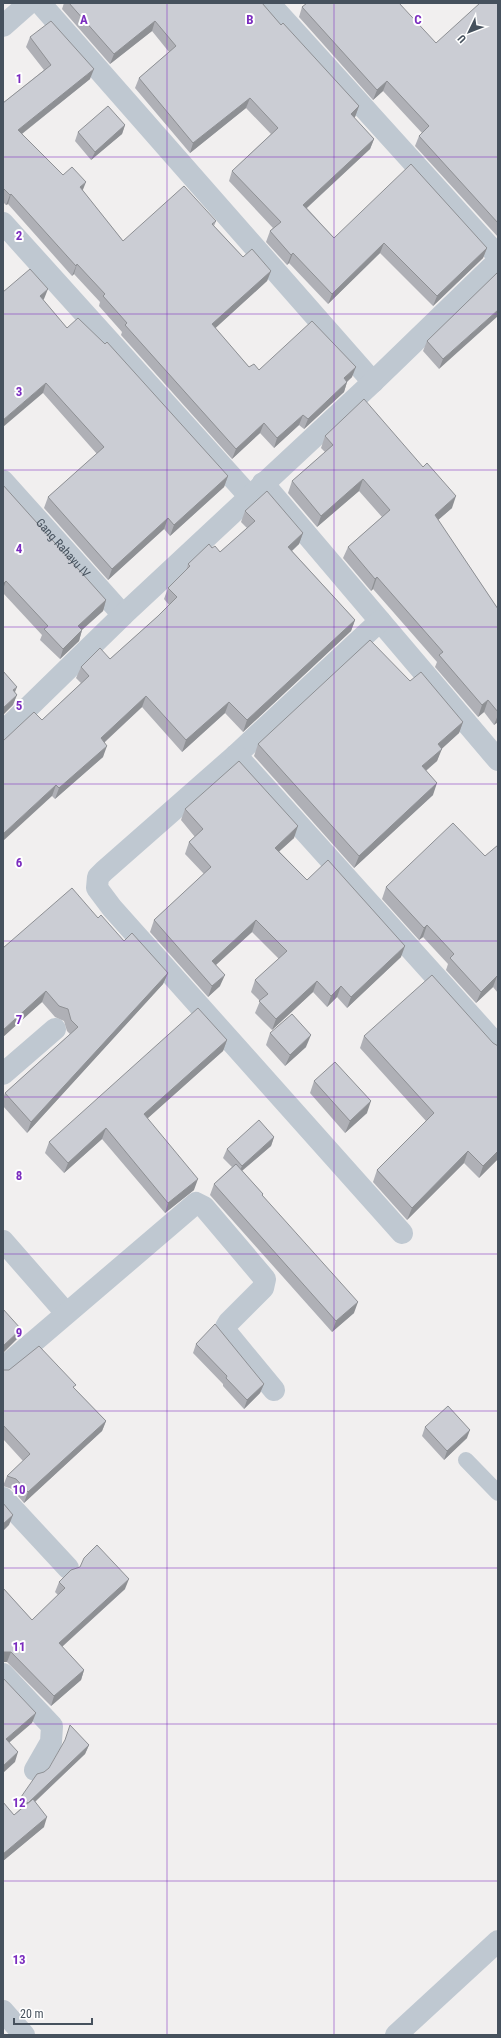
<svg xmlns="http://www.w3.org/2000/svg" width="501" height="2038" font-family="'Roboto Condensed',sans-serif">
<rect width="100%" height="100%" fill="#f1efef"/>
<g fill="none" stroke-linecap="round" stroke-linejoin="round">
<path stroke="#bfc8d1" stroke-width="16" d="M466 1460 498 1493"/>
<g stroke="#bfc8d1" stroke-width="22">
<path d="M40 3 373 382"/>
<path d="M269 3 498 256"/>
<path d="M3 26 29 3"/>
<path d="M3 223 249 496"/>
<path id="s1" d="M3 481 123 615"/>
<path d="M263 483 498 760"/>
<path d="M380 621 236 755 104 871 98 877 97 888 112 908 402 1233"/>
<path d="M3 732 123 615 373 382 498 261"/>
<path d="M236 755 498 1046"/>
<path d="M3 1074 55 1029"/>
<path d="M3 1241 66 1313"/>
<path d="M3 1368 196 1203 204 1207 265 1279 263 1288 229 1322 226 1327 227 1333 274 1390"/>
<path d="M3 1498 68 1568"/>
<path d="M3 1674 52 1726 51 1742 35 1770"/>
<path d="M3 2011 24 2035"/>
<path d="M396 2035 498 1941"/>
</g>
</g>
<path fill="#afb0b6" d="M64 3H262L281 25 359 106 355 117 354 118 374 139 370 149 307 208 334 238 487 248 483 258 433 306 380 253 328 304 289 263 287 265 266 242 270 231 273 228 229 181 232 171 271 134 246 108 190 153 135 88 139 78 169 52 152 31 110 64 62 9Z
M498 3V237L415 146 419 136 422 133 383 91 373 100 299 17 302 7 436 43Z
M30 37 90 79 22 134 63 175 83 191 123 241 216 221 214 226 243 257 271 271 267 281 215 328 249 367 259 370 352 377 347 382 344 392 304 429 299 425 274 448 260 433 232 459 121 335 122 332 99 306 100 302 74 274 72 276 8 204 6 205 3 202V103L44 70 26 47Z
M125 125 122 134 91 160 75 141 78 132Z
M498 272 439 369 423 351 427 341Z
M3 292 44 299 43 300 67 328 228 476 224 487 170 536 164 529 108 580 44 508 48 497 97 454 43 393Z
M325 436 452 508 438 520 498 609V722L494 725 484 712 478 717 435 667 437 662 373 589 371 591 343 558 348 547 382 517 359 491 317 527 288 493 292 481 325 452 321 448Z
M3 485 106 600 103 611 82 630 79 641 60 659 40 640 42 635 3 593Z
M245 511 303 533 299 544 292 551 355 620 351 631 243 732 225 713 182 752 142 707 105 742 103 757 55 799 52 796 42 720 81 683 76 678 81 667 110 659 158 616 169 605 164 599 168 588 186 571 188 564 212 548 220 552 247 528 241 522Z
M463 722 459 733 441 749 437 761 426 771 433 795 354 868 254 756 258 744Z
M185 809 294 838 279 851 307 880 401 957 347 1008 337 997 327 1007 313 992 272 1030 255 1013 260 1001 251 992 255 980 279 959 252 932 216 965 220 986 208 997 150 932 154 920 204 874 185 854 189 842 195 837 181 820Z
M498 845V993L493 987 476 1003 446 970 448 964 423 937 419 940 382 899 386 887 485 856Z
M98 918 124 941 168 973 163 984 27 1133 3 1106V1098L5 1093 70 1034 67 1031 64 1021 55 1017 42 1002 3 1037Z
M270 1033 306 1047 285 1066 266 1045Z
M364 1036 493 1043 498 1159 479 1178 464 1163 407 1220 373 1182 377 1170 426 1121 360 1048Z
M227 1040 223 1051 147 1119 194 1190 165 1213 102 1139 64 1173 45 1153 49 1142Z
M314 1081 367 1113 345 1133 310 1093Z
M274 1137 271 1146 242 1171 263 1194 262 1195 354 1313 332 1332 210 1195 214 1184 232 1167 223 1158 227 1149Z
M196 1344 264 1384 260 1393 244 1409 223 1386V1384L193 1353Z
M3 1370 74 1388 106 1421 102 1431 24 1503 12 1489 3 1486 7 1476 23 1461 3 1439Z
M425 1427 467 1438 444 1460 422 1436Z
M59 1582 125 1589 62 1647 84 1670 81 1680 51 1706 7 1662H3V1588L32 1620 58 1595 55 1592Z
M89 1745 85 1754 35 1802 44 1827 3 1861V1802L14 1815 21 1808 18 1806 21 1797 44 1772Z"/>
<path fill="#8e9094" d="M155 21 152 31 110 64 114 54Z
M94 69 90 79 14 140 18 130Z
M387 81 383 91 373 100 377 90Z
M250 98 246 108 190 153 193 143Z
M359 106 355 117 347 124 351 114Z
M125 125 122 134 91 160 95 152Z
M374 139 370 149 299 215 303 205Z
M86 182 82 192 80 187Z
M11 194 8 204 6 205 10 195Z
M384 243 380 253 328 304 332 294Z
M487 248 483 258 433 306 437 296Z
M293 253 289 263 287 265 291 255Z
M77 264 74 274 72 276 76 266Z
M271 271 267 281 209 334 212 324Z
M48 289 44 299 36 306 40 296Z
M498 310V316L439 369 443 359Z
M356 367 352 377 340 388 344 378Z
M347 382 344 392 304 429 308 419Z
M46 383 43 393 3 427V420Z
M303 415 299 425 274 448 277 438Z
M264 423 260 433 232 459 236 449Z
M228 476 224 487 170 536 174 525Z
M363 479 359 491 317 527 321 516Z
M456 496 452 508 430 527 435 515Z
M168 518 164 529 108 580 112 569Z
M303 533 299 544 284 558 288 547Z
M377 577 373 589 371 591 375 579Z
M6 581 3 589V584Z
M106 600 103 611 75 636 78 626Z
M355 620 351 631 243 732 247 720Z
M82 630 79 641 60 659 63 649Z
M17 687 13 697V690Z
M17 695 13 705 3 715V708Z
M146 696 142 707 97 749 101 738Z
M488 700 484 712 478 717 482 705Z
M229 702 225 713 182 752 186 740Z
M498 715V722L494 725Z
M463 722 459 733 434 756 438 744Z
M107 746 103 757 55 799 59 788Z
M442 749 437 761 417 778 422 766Z
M437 783 433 795 354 868 359 856Z
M56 785 52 796 3 841V834Z
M298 826 294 838 271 859 275 848Z
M256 920 252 932 208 972 212 961Z
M427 925 423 937 419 940 424 928Z
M405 946 401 957 347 1008 351 997Z
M168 973 163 984 27 1133 31 1122Z
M225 975 220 986 208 997 212 986Z
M497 976 493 987 476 1003 481 992Z
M317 981 313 992 272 1030 276 1019Z
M341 986 337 997 327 1007 331 996Z
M46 991 42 1002 3 1037V1030Z
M311 1035 306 1047 285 1066 290 1055Z
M227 1040 223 1051 140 1125 144 1114Z
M371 1101 367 1113 345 1133 350 1121Z
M106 1128 102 1139 64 1173 68 1163Z
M274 1137 271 1146 238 1174 242 1166Z
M468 1151 464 1163 407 1220 412 1208Z
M498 1151V1159L479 1178 483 1166Z
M198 1179 194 1190 165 1213 168 1203Z
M358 1302 354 1313 332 1332 336 1321Z
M21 1329 17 1339 3 1353V1346Z
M264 1384 260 1393 244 1409 247 1400Z
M106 1421 102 1431 24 1503 28 1492Z
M470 1430 467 1438 444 1460 447 1451Z
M13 1515 9 1525 3 1531V1524Z
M129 1579 125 1589 55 1653 59 1643Z
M3 1652H11L7 1662H3Z
M84 1670 81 1680 51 1706 54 1696Z
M36 1713 32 1723 3 1748 6 1739Z
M89 1745 85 1754 25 1811 28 1803Z
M18 1752 15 1762 3 1773V1766Z
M47 1817 44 1827 3 1861V1854Z"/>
<path fill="#cbcdd4" stroke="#8e9094" d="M69 3H262L281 25 283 23 359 106 351 114 374 139 303 205 334 238 411 164 487 248 437 296 384 243 332 294 293 253 291 255 270 231 281 222 232 171 278 128 250 98 193 143 139 78 176 46 155 21 114 54Z
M307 3H399L436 43 480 3H498V223L419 136 429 126 387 81 377 90 302 7Z
M51 21 94 69 18 130 63 175 72 167 86 182 80 187 123 241 184 186 216 221 212 224 243 257 252 249 271 271 212 324 249 367 254 364 259 370 312 321 356 367 344 378 347 382 308 419 303 415 277 438 264 423 236 449 125 325 127 323 103 296 105 294 77 264 76 266 11 194 10 195 3 188V103L51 65 30 37Z
M108 106 125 125 95 152 78 132Z
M30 269 48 289 40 296 67 328 78 318 105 344 107 342 228 476 174 525 168 518 112 569 48 497 104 447 46 383 3 420V292Z
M498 272V310L443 359 427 341Z
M364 399 423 467 427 463 456 496 435 515 498 609V712L488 700 482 705 439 655 443 652 377 577 375 579 348 547 390 510 363 479 321 516 292 481 333 445 325 436Z
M3 485 106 600 78 626 82 630 63 649 44 629 48 626 6 581 3 584Z
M267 491 303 533 288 547 355 620 247 720 229 702 186 740 146 696 101 738 107 746 59 788 56 785 3 834V741L34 712 42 720 89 676 81 667 100 648 110 659 158 616 177 597 168 588 190 566 188 564 209 544 212 548 215 546 220 552 255 521 245 511Z
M370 640 410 681 421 672 463 722 438 744 442 749 422 766 437 783 359 856 258 744Z
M3 671 17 687 13 690 17 695 3 708Z
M239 761 298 826 275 848 307 880 328 860 405 946 351 997 341 986 331 996 317 981 276 1019 259 1001 268 994 255 980 287 951 256 920 212 961 225 975 212 986 154 920 211 867 189 842 203 829 185 809Z
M453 823 485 856 498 845V976H497L481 992 450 958 454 954 427 925 424 928 386 887Z
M72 888 98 918 101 915 124 941 132 933 168 973 31 1122 5 1093 78 1027 71 1020 68 1009 59 1006 46 991 3 1030V948Z
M432 975 493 1043 498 1046V1151L483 1166 468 1151 412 1208 377 1170 434 1113 364 1036Z
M198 1008 227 1040 144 1114 198 1179 168 1203 106 1128 68 1163 49 1142Z
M292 1014 311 1035 290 1055 270 1033Z
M335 1062 371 1101 350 1121 314 1081Z
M259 1120 274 1137 242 1166 227 1149Z
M236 1164 263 1194 262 1195 358 1302 336 1321 214 1184Z
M3 1309 21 1329 3 1346Z
M215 1324 264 1384 247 1400 226 1378 227 1376 196 1344Z
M39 1346 76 1385 73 1387 106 1421 28 1492 16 1479 7 1476 30 1454 3 1425V1370H9Z
M448 1406 470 1430 447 1451 425 1427Z
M3 1503 13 1515 3 1524Z
M97 1545 129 1579 59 1643 84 1670 54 1696 11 1652H3V1588L32 1620 65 1588 59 1582 71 1570 80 1567 84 1558Z
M3 1678 36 1713 6 1739 18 1752 3 1766Z
M70 1725 89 1745 28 1803 21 1797 37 1774 44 1772 49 1768 65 1740Z
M33 1799 47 1817 3 1854V1802L14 1815Z"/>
<path fill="none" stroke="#7b2cbf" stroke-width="1" stroke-opacity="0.55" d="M167 3V2035M334 3V2035M3 157H498M3 314H498M3 470H498M3 627H498M3 784H498M3 941H498M3 1097H498M3 1254H498M3 1411H498M3 1568H498M3 1724H498M3 1881H498"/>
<g text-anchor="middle" stroke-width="4" stroke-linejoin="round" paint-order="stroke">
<g font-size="12" fill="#46515d" stroke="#fff">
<text dy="4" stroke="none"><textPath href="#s1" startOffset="90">Gang Rahayu IV</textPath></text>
</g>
</g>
<g font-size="13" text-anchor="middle" font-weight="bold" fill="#7b2cbf" stroke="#fff" stroke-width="4" stroke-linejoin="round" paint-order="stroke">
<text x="84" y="24">A</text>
<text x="250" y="24">B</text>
<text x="418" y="24">C</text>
<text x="19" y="83">1</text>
<text x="19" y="240">2</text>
<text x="19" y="396">3</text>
<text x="19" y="553">4</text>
<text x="19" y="710">5</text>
<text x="19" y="867">6</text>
<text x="19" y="1024">7</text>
<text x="19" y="1180">8</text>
<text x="19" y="1337">9</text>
<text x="19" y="1494">10</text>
<text x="19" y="1651">11</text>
<text x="19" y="1807">12</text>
<text x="19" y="1964">13</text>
</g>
<rect width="501" height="2038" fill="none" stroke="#46515d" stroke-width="8"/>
<g transform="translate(469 32) rotate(227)" stroke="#ffffff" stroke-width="3" paint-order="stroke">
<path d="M0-3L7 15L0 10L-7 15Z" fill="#46515d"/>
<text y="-6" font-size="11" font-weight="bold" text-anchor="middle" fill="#46515d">U</text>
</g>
<path d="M14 2018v6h78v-6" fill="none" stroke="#46515d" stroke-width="2"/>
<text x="20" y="2018" font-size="12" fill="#46515d" stroke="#ffffff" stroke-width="3" paint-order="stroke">20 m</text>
</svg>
